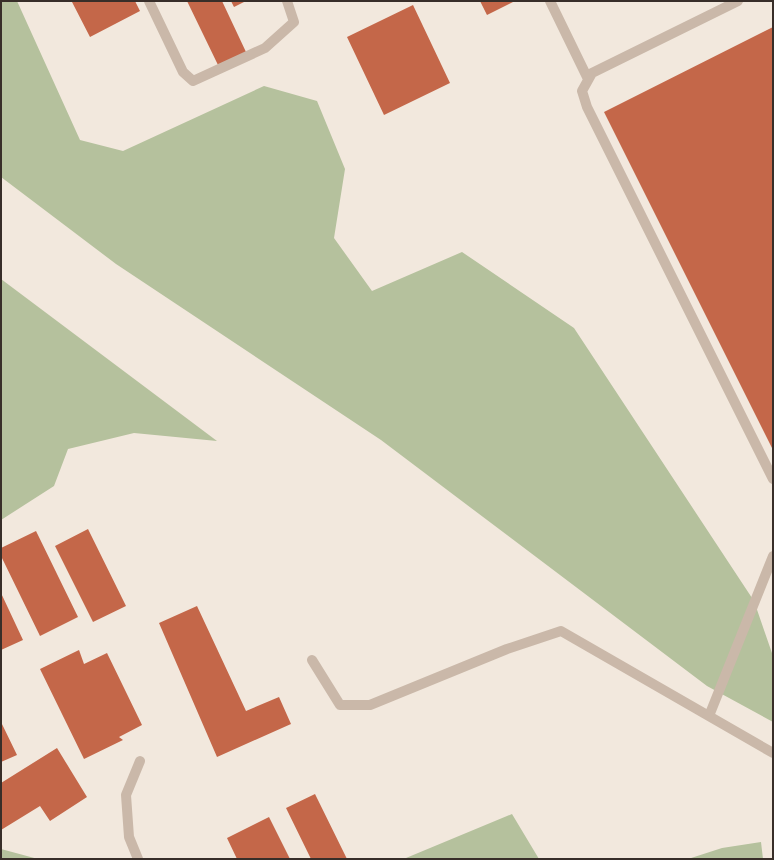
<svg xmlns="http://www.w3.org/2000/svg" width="774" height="860" font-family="'Nunito Sans',sans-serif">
<rect width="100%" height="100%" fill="#f2e8dd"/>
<path fill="#b5c19d" d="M1 1H17L80 140 123 151 264 86 317 101 345 169 334 238 372 291 462 252 574 328 754 601 773 656V722L707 686 381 440 116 264 1 177Z
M1 279 217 441 134 433 68 449 54 486 1 520Z
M512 814 539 859H405L406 858Z
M761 842 763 859H688L722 848Z
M1 849 38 859H1Z"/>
<path fill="#c46749" d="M75 1H135L140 11 90 37 72 2Z
M187 1H222L246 52 218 65Z
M231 1H246L234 7Z
M480 1H515L487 15Z
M413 5 450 83 384 115 347 37Z
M773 27V450L604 112Z
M88 529 126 606 93 622 55 546Z
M36 531 78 617 40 636 1 556V548Z
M1 593 23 640 1 650Z
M197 606 246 711 279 697 291 724 217 757 159 623Z
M79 650 84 664 107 653 142 725 119 737 123 740 84 759 40 669Z
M1 722 17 755 1 762Z
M57 748 87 797 50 821 40 806 1 830V783Z
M315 794 347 859H311L286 808Z
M269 817 290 859H237L227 838Z"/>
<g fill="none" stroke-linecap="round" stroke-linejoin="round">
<path stroke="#cab8a9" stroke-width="10" d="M149 1 183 72 193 81 265 48 294 22 287 1
M550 1 588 79
M738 1 592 73 582 91 587 107 773 479
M312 660 340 705H370L507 649 561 631 773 753
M709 716 773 556
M138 859 129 837 126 795 140 761"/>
</g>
<rect width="774" height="860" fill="none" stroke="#382e29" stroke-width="4"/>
</svg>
